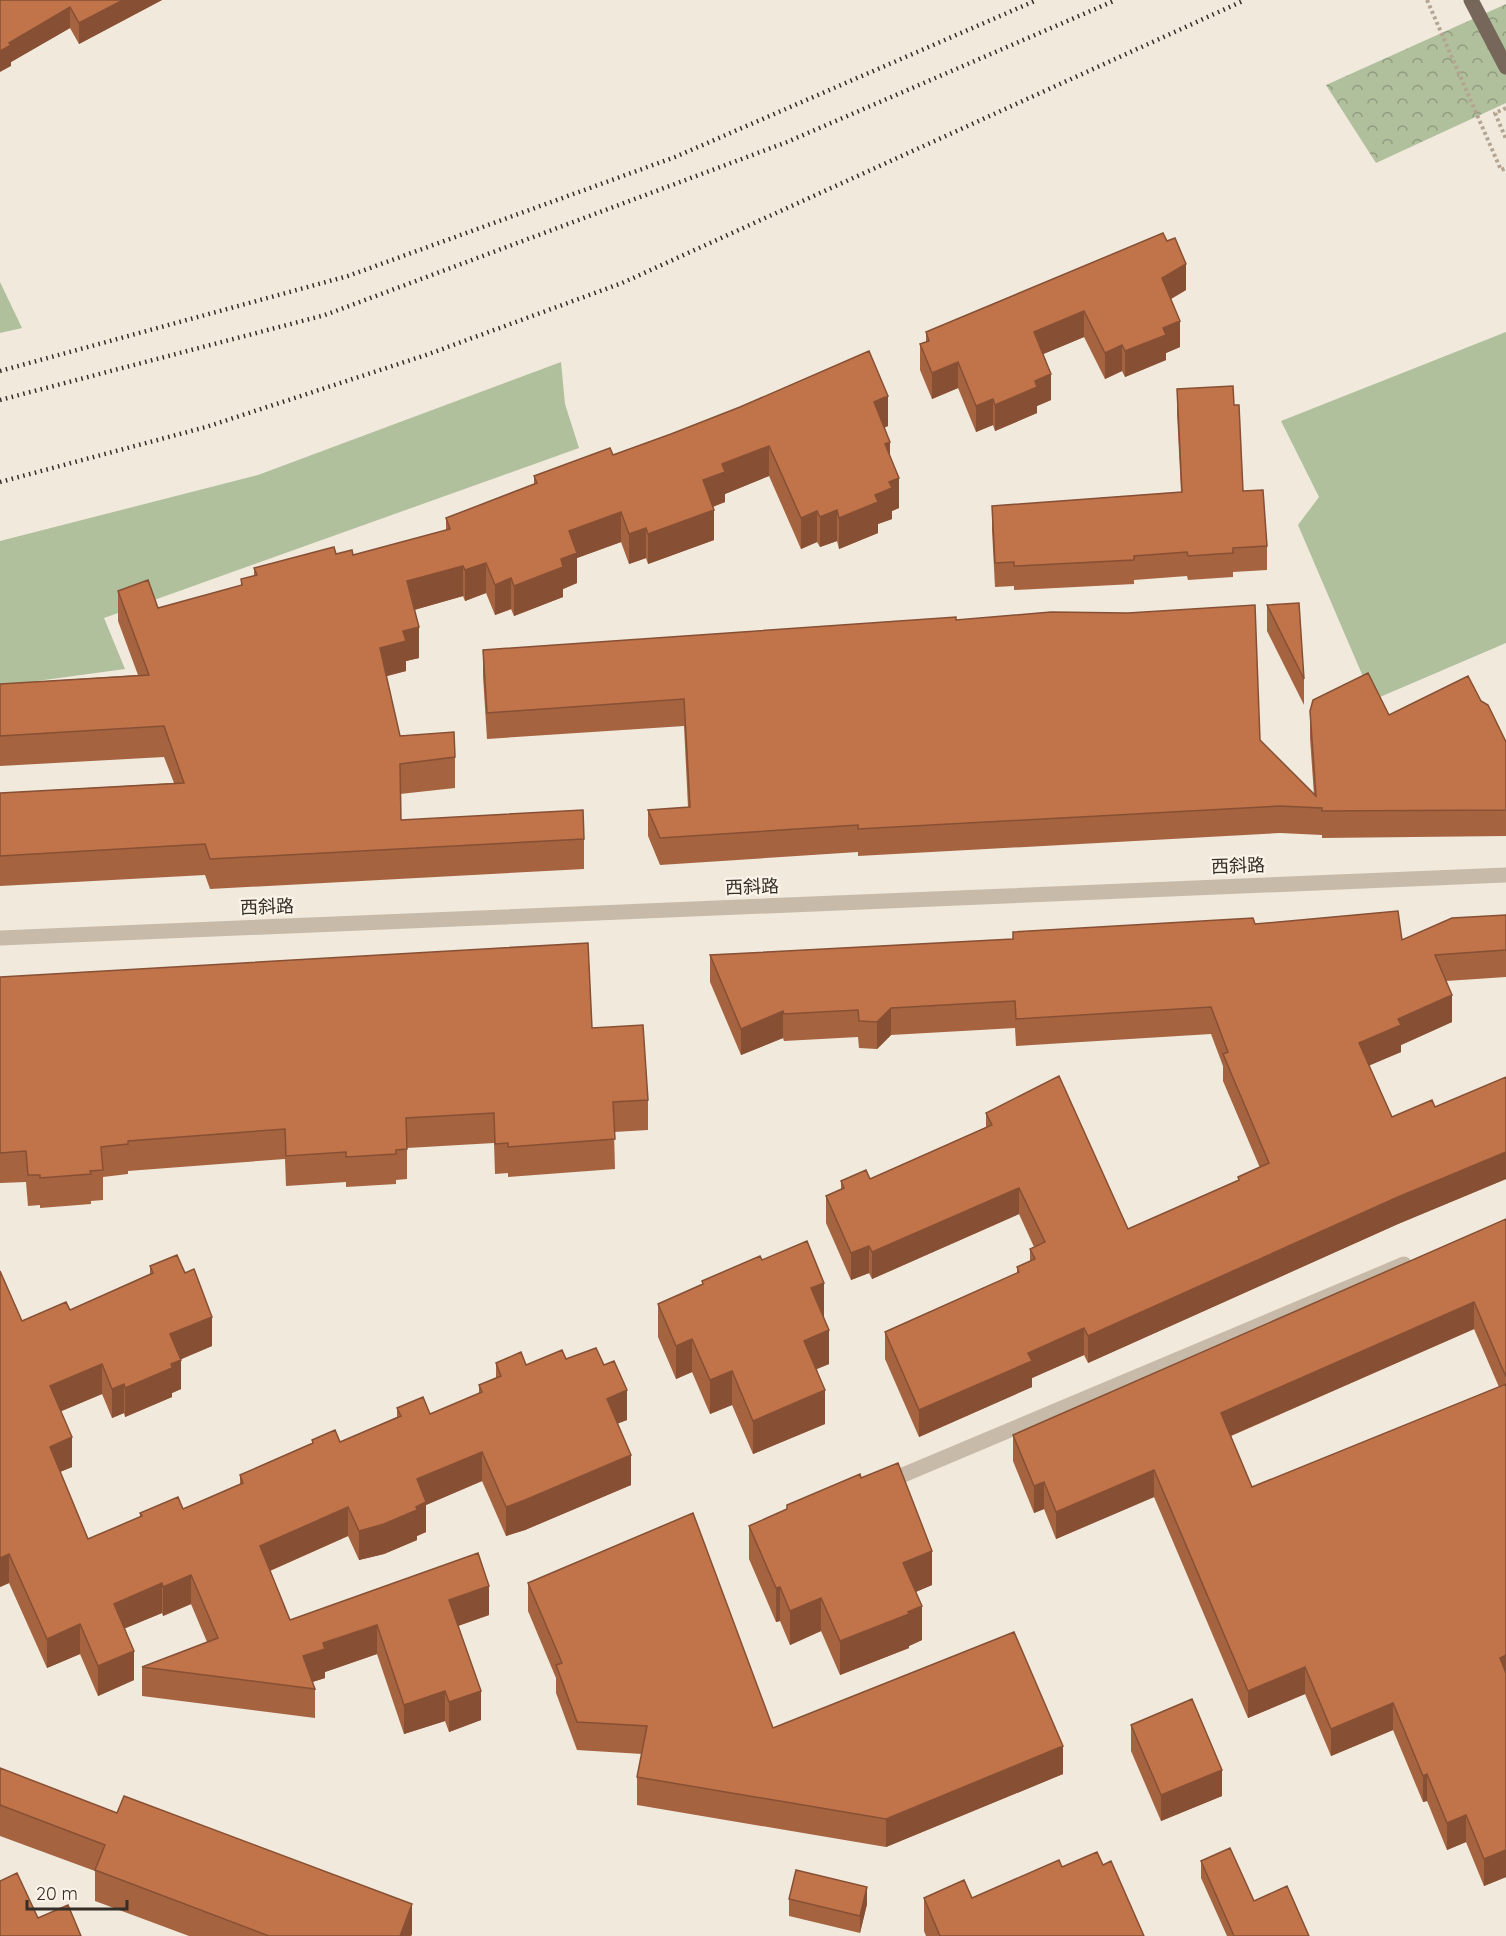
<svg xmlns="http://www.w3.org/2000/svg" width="1506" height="1936" font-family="Quicksand,'Noto Sans SC',sans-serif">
<defs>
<pattern id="forest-crowns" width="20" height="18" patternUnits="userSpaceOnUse" patternTransform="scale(1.5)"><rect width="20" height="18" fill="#b0bf9c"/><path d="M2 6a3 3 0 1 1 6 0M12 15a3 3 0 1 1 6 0" fill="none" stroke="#909c7f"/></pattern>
</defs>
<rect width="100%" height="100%" fill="#f1e9dc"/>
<path fill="#b0bf9c" d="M0 282 22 328 0 333Z
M1506 332V643L1373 700 1298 525 1319 497 1281 421Z
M561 362 565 404 579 448 104 618 125 669 0 686V541L258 475Z"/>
<path fill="url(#forest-crowns)" d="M1506 4V103L1376 163 1326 85Z"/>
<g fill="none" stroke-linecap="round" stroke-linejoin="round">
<path stroke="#b4a492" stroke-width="4" stroke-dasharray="3 3" stroke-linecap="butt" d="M1427 0 1501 170 1506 168
M1506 108 1495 113 1506 139"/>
<path stroke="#c8baa8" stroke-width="15" d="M0 938 1506 875
M884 1483 1404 1264"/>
<path stroke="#77665a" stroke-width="15" d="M1471 0 1506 67"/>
<path stroke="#352e28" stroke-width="4.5" stroke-dasharray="1.5 4.5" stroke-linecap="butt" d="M0 371 348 276 675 157 1037 0
M0 400 325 315 787 142 1116 0
M0 482 206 427 426 355 622 283 1245 0"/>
</g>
<path fill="#a66340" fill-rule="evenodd" d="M0 0H162L79 44 70 28 11 62V66Z
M1186 290 1171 299 1180 347 1166 353V360L1125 377 1122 371 1105 379 1084 337 1043 354 1051 400 1037 406V413L995 431 993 425 976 432 958 388 932 399 920 370V344L926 342V332Z
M1177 389 1234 405 1243 491 1267 546V570L1233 572V577L1188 580 1187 576 1134 580V584L1056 588 1014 590V586L995 587 992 530V506L1181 492 1177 413Z
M888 426 884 428 899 508 892 511V519L878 524V533L839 549 837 541 820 547 817 542 801 549 769 476 725 494V502L713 507 714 540 648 564 646 558 629 564 621 542 577 558V583L563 589V597L514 616 511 609 495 615 486 593 465 601 463 596 414 610 419 658 406 661V671L386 676 400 736 455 757V788L400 794 401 820 584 839V869L210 889 205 875 0 886V793L174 783 164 757 0 766V684L138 675 118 621V591L158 608 241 586V579L254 576V568L336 554 353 555 446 530V518L534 484V476L613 455Z
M1267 605 1304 679V705L1267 631Z
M956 620 1260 740 1314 795 1310 738V711L1389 715 1481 701 1506 742V836L1322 838V835L1280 833 858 856V852L660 865 648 836V810L688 807 684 726 487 739 483 676V650Z
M1506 915V977L1446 981 1452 1022 1401 1045V1052L1369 1065 1392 1117 1435 1107 1506 1077V1179L1398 1224 1088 1363 1084 1355 1032 1378V1387L919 1437 885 1359V1332L1017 1273V1267L1030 1261V1249L1034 1247 1019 1214 872 1279 869 1273 851 1280 826 1223V1196L841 1190V1181L870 1179 986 1127V1113L1128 1229 1238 1181V1177L1260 1168 1223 1081V1066L1211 1034 1016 1046 1015 1028 891 1035 877 1049 859 1048 858 1037 784 1041 783 1038 741 1055 710 982V955L1013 939 1255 924 1402 940Z
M0 977 592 1028 648 1100V1130L614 1132 615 1169 508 1177V1173L495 1174 494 1143 407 1148V1179L396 1180V1184L346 1187V1182L286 1186 285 1159 128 1171V1174L103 1177V1200L91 1201V1204L40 1208V1205L28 1206 26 1182 0 1183Z
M1506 1219V1877L1484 1886 1466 1842 1447 1850 1427 1801 1423 1802 1393 1730 1331 1756 1305 1694 1248 1718 1154 1497 1056 1539 1044 1509 1034 1513 1013 1461V1435ZM1474 1329 1499 1387 1252 1487 1231 1436Z
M762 1260 824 1316 823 1317 829 1364 817 1369 825 1424 753 1454 732 1405 710 1414 692 1372 676 1379 658 1337V1304L702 1285V1281Z
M150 1266 212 1346 181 1359V1389L172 1393V1397L125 1417 124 1413 112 1418 102 1394 61 1411 72 1467 60 1472 88 1539 140 1517V1513L183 1509 240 1484V1475L312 1444V1440L340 1442 397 1417V1408L430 1414 479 1394V1385L496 1378V1363L526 1365 566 1359 627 1420 617 1423 631 1485 525 1530 506 1536 482 1481 426 1505V1532L417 1536V1540L384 1554 359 1560 348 1536 270 1571 290 1620 489 1615 458 1626 481 1720 449 1732 445 1721 404 1734 377 1654 325 1672V1678L312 1682 315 1689V1718L142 1696V1667L207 1642 191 1604 163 1616 162 1613 125 1628 134 1680 98 1696 80 1654 47 1668 9 1583 0 1587V1271L22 1321 70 1310 150 1275Z
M861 1478 932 1585 916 1592 922 1640 909 1646V1648L840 1675 821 1631 790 1645 780 1621 776 1622 749 1559V1526L787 1510V1505Z
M528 1583 773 1728 1063 1774 886 1847 637 1805V1777L642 1754 577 1750 556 1693V1678L528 1611Z
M1131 1725 1222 1796 1161 1821 1131 1751Z
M0 1768 412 1934 411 1936H189L95 1901V1871L0 1836Z
M1201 1861 1254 1901 1309 1936H1227L1201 1878Z
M1103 1865 1144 1936H926L924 1931V1898H972L1062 1867Z
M789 1899 867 1904 860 1933 789 1916Z"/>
<path fill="#875034" d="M123 0H162L79 44V23Z
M70 7V28L11 62V66L0 72V51L9 43Z
M1186 264V290L1162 304V278Z
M1084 311V337L1034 358V332Z
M1180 321V347L1166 353V360L1125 377V351L1163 328Z
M1122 345V371L1105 379V353Z
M958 362V388L932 399V373Z
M1051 374V400L1037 406V413L995 431V405L1035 381Z
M888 396V426L874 432V402Z
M993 399V425L976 432V406Z
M890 442V472L885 444Z
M769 446V476L725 494V502L703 510V480L722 464Z
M899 478V508L892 511V519L878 524V533L839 549V518L875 495 889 482Z
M714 510V540L648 564V534Z
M837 510V541L820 547V517Z
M817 511V542L801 549V518Z
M621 512V542L577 558V583L563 589V597L514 616V586L569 531Z
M646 528V558L629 564V534Z
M486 563V593L465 601V570Z
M463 566V596L407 612V581Z
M511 578V609L495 615V585Z
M419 627V658L406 661V671L380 678V648L403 631Z
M1452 995V1022L1401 1045V1052L1359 1070V1043L1398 1019Z
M891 1008V1035L877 1049V1022Z
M783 1011V1038L741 1055V1029Z
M1506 1152V1179L1398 1224 1088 1363V1336L1398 1197Z
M1019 1188V1214L872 1279V1252Z
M869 1246V1273L851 1280V1253Z
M824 1283V1316L811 1322V1288Z
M1474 1302V1329L1221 1440V1413Z
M212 1317V1346L170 1364V1334Z
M1084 1328V1355L1032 1378V1387L919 1437V1410L1028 1353Z
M829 1330V1364L804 1374V1341Z
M692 1339V1372L676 1379V1346Z
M181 1360V1389L172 1393V1397L125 1417V1388Z
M102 1364V1394L50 1416V1386Z
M732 1371V1405L710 1414V1380Z
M124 1384V1413L112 1418V1389Z
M627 1390V1420L607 1428V1399Z
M825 1390V1424L753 1454V1421Z
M72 1437V1467L50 1476V1447Z
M482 1452V1481L426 1505V1532L417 1536V1540L384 1554 359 1560V1531L417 1479Z
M631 1455V1485L525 1530 506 1536V1507Z
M1154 1470V1497L1056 1539V1512Z
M1044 1482V1509L1034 1513V1486Z
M348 1507V1536L260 1575V1546Z
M932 1551V1585L903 1597V1563Z
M9 1554V1583L0 1587V1558Z
M191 1575V1604L163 1616V1587Z
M162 1583V1613L114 1633V1604Z
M489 1586V1615L449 1629V1600Z
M780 1587V1621L776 1622V1588Z
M821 1598V1631L790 1645V1611Z
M922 1606V1640L909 1646V1648L840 1675V1641Z
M80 1624V1654L47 1668V1639Z
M377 1625V1654L325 1672V1678L303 1685V1656L323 1643Z
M134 1651V1680L98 1696V1666Z
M1506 1655V1682L1500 1658Z
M1305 1667V1694L1248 1718V1691Z
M445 1691V1721L404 1734V1705Z
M481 1691V1720L449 1732V1702Z
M1393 1703V1730L1331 1756V1729Z
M1063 1746V1774L886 1847V1819Z
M1222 1770V1796L1161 1821V1795Z
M1427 1774V1801L1423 1802V1776Z
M1466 1815V1842L1447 1850V1823Z
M1506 1850V1877L1484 1886V1859Z
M867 1887V1904L860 1933V1916Z
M412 1904V1934L411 1936H400Z"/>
<path fill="#c1734a" stroke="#875034" stroke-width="1.5" d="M0 0H123L79 23 70 7 9 43 11 45 0 51Z
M1163 233 1167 241 1175 238 1186 264 1162 278 1180 321 1163 328 1166 335 1125 351 1122 345 1105 353 1084 311 1034 332 1051 374 1035 381 1037 387 995 405 993 399 976 406 958 362 932 373 920 344 929 341 926 332Z
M869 351 888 396 874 402 890 442 885 444 899 478 889 482 892 488 875 495 878 502 839 518 837 510 820 517 817 511 801 518 769 446 722 464 725 472 703 480 714 510 648 534 646 528 629 534 621 512 569 531 577 553 561 559 563 567 514 586 511 578 495 585 486 563 465 570 463 566 407 581 419 627 403 631 406 641 380 648 400 736 454 732 455 757 400 764 401 820 583 810 584 839 210 859 205 844 0 856V793L184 783 164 726 0 736V684L149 675 118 591 148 580 158 608 242 585 241 579 257 575 254 568 334 547 336 554 352 550 353 555 450 529 446 518 537 483 534 476 610 448 613 455 671 434 740 407Z
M1233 386 1234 405H1239L1243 491 1263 490 1267 546 1233 548V553L1188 556 1187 552 1134 556V560L1056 564 1014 566V562L995 563 992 506 1182 492 1177 389Z
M1299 603 1304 679 1267 605Z
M1255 605 1260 740 1316 796 1310 711 1313 700 1368 673 1389 715 1468 676 1481 701 1488 705 1506 742V810L1322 811V808L1280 806 858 829V825L660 838 648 810 690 807 684 699 487 713 483 650 956 617V620L1051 612 1128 613Z
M1398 911 1402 940 1452 918 1506 915V950L1435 955 1452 995 1398 1019 1401 1025 1359 1043 1392 1117 1432 1100 1435 1107 1506 1077V1152L1398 1197 1088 1336 1084 1328 1028 1353 1032 1361 919 1410 885 1332 1019 1272 1017 1267 1035 1259 1030 1249 1045 1242 1019 1188 872 1252 869 1246 851 1253 826 1196 844 1188 841 1181 866 1170 870 1179 992 1125 986 1113 1059 1076 1128 1229 1239 1180 1238 1177 1269 1163 1223 1054 1228 1052 1211 1007 1016 1019 1015 1001 891 1008 877 1022 859 1021 858 1010 784 1014 783 1011 741 1029 710 955 1013 939V932L1253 918 1255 924Z
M588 943 592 1028 643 1025 648 1100 613 1102 615 1139 508 1147V1143L495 1144 494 1113 406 1118 407 1149 396 1150V1154L346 1157V1152L286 1156 285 1129 128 1141V1144L101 1147 103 1170 90 1171 91 1174 40 1178V1175H28L26 1151 0 1153V977Z
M1506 1219V1377L1474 1302 1221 1413 1252 1487 1506 1384V1655L1500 1658 1506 1673V1850L1484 1859 1466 1815 1447 1823 1427 1774 1423 1776 1393 1703 1331 1729 1305 1667 1248 1691 1154 1470 1056 1512 1044 1482 1034 1486 1013 1435Z
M807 1241 824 1283 811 1288 829 1330 804 1341 825 1390 753 1421 732 1371 710 1380 692 1339 676 1346 658 1304 703 1284 702 1281 760 1256 762 1260Z
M177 1255 185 1273 194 1269 212 1317 170 1334 181 1360 171 1364 172 1368 125 1388 124 1384 112 1389 102 1364 50 1386 72 1437 50 1447 88 1539 142 1516 140 1513 178 1497 183 1509 243 1483 240 1475 313 1443 312 1440 335 1430 340 1442 401 1416 397 1408 423 1397 430 1414 482 1392 479 1385 501 1376 496 1363 521 1352 526 1365 562 1350 566 1359 596 1348 604 1365 614 1361 627 1390 607 1399 631 1455 525 1500 506 1507 482 1452 417 1479 426 1502 416 1507 417 1510 384 1524 359 1531 348 1507 260 1546 290 1620 478 1553 489 1586 449 1600 481 1691 449 1702 445 1691 404 1705 377 1625 323 1643 325 1649 303 1656 315 1689 142 1667 218 1638 191 1575 163 1587 162 1583 114 1604 134 1651 98 1666 80 1624 47 1639 9 1554 0 1558V1271L22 1321 66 1302 70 1310 153 1273 150 1266Z
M898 1463 932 1551 903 1563 922 1606 908 1612 909 1614 840 1641 821 1598 790 1611 780 1587 776 1588 749 1526 787 1509V1505L860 1474 861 1478Z
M693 1513 773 1728 1014 1632 1063 1746 886 1819 637 1777 647 1726 577 1722 556 1665 562 1663 528 1583Z
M1192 1699 1222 1770 1161 1795 1131 1725Z
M0 1768 117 1813 124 1796 412 1904 400 1936H269L95 1870 105 1845 0 1805Z
M1230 1848 1254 1901 1287 1886 1309 1936H1234L1201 1861Z
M1097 1852 1103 1865 1111 1861 1144 1936H940L924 1898 964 1880 972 1898 1059 1860 1062 1867Z
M796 1870 867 1887 860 1916 789 1899Z
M17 1873 38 1918 68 1905 81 1936H0V1881Z"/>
<g text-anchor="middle" stroke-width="4.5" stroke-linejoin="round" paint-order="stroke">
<g font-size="18" fill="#352e28" stroke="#f9f3e8">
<text transform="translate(1238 866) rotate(-2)" y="6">西斜路</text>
<text transform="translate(752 887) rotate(-2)" y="6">西斜路</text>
<text transform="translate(267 907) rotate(-2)" y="6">西斜路</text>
</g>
</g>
<path d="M27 1900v9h100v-9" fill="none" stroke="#352e28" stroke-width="3"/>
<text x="36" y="1900" font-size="18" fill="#352e28" stroke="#f9f3e8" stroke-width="4.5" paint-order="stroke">20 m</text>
</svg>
